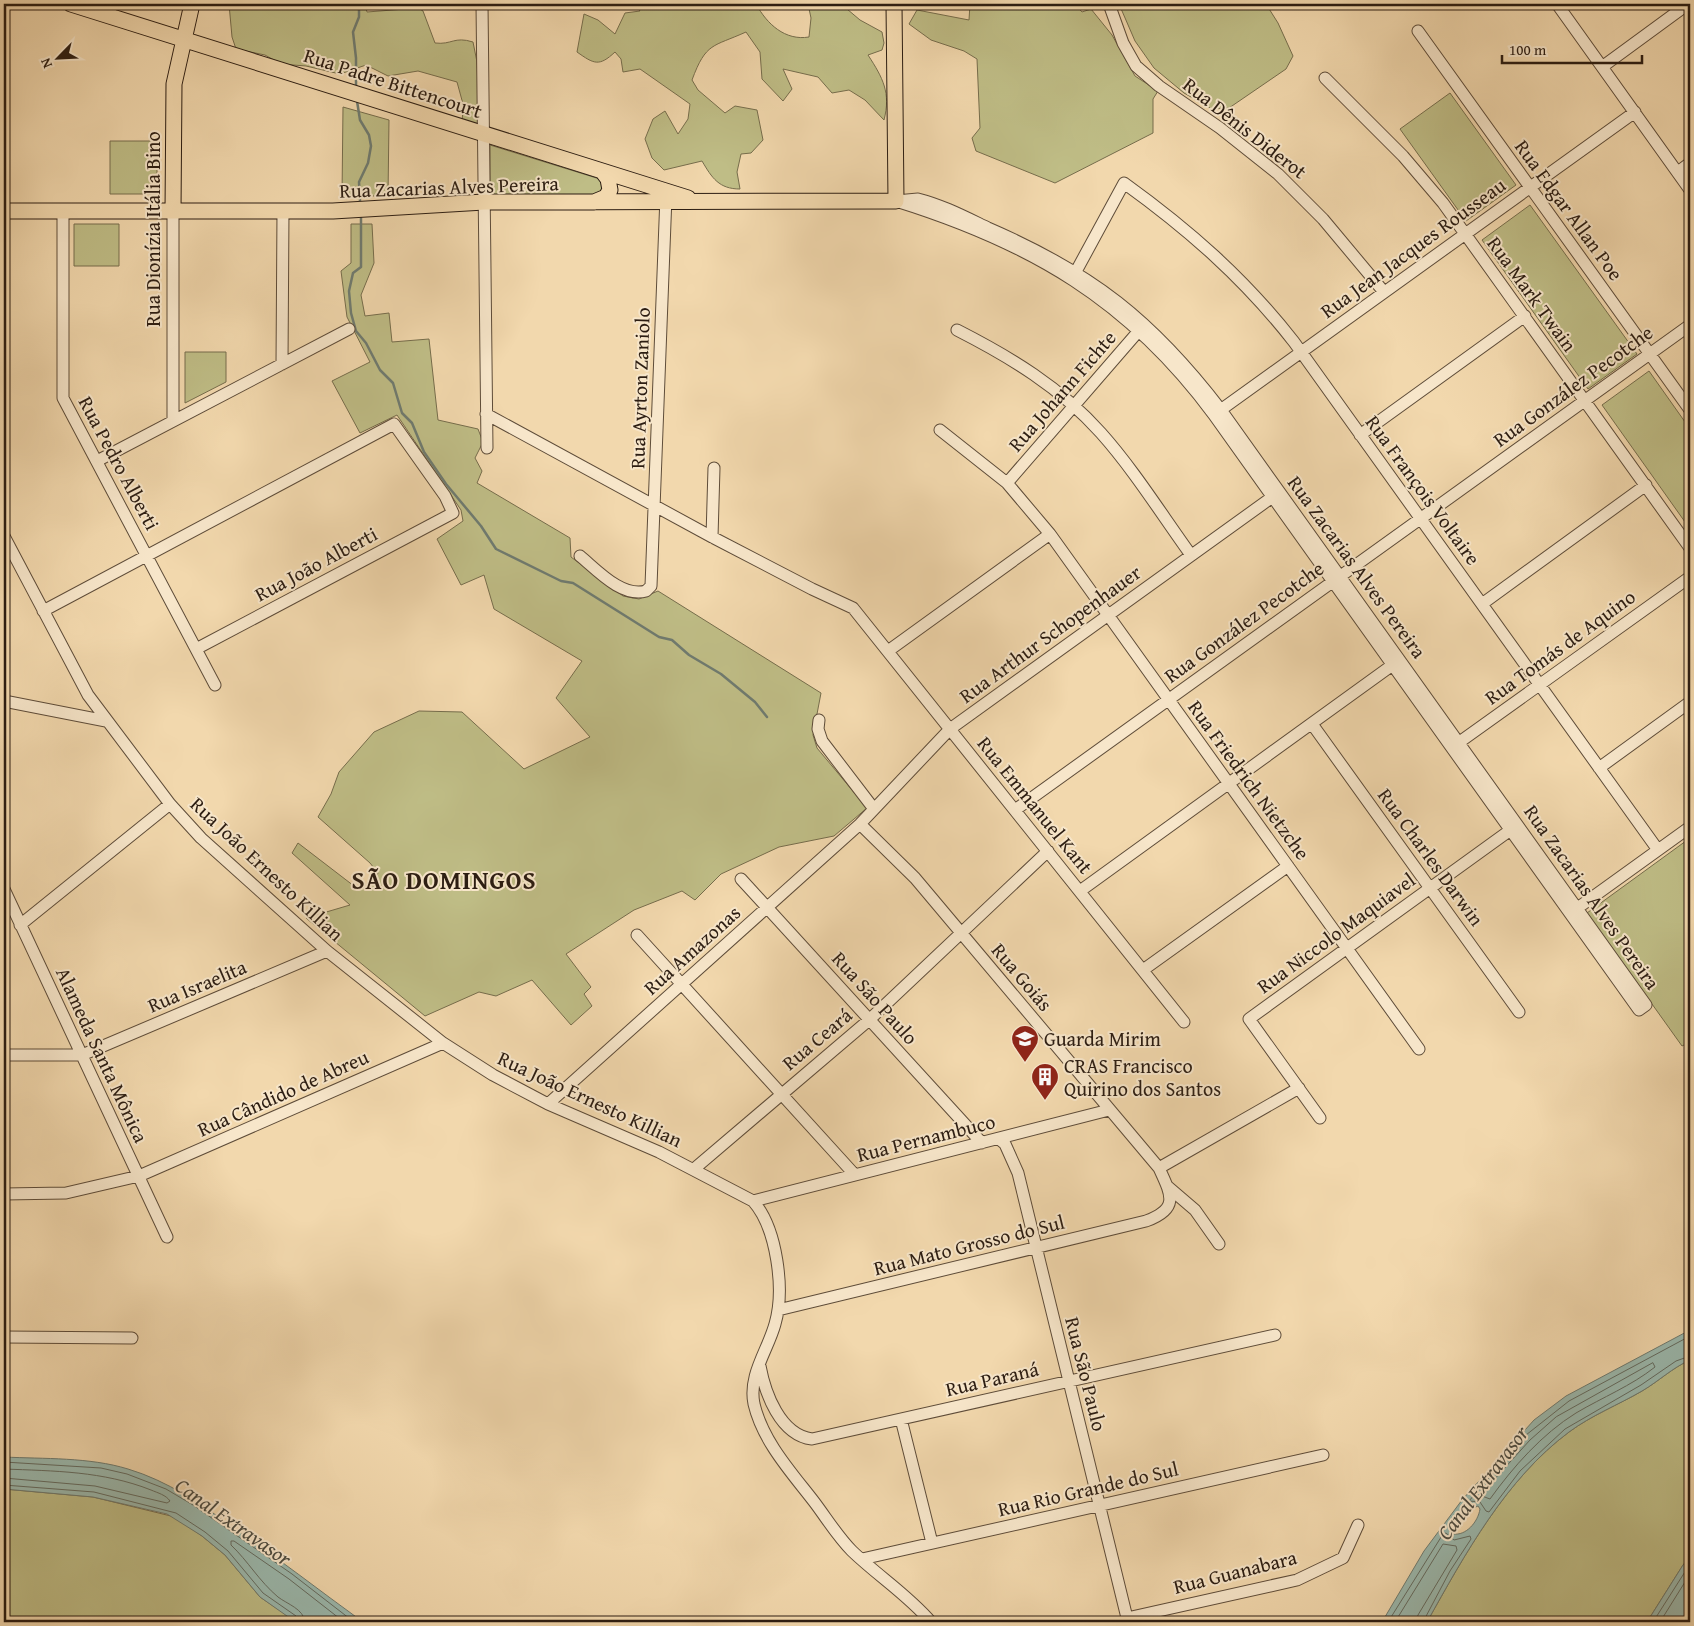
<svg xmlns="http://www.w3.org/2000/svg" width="1694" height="1626" font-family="'Gentium Book Plus',serif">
<rect width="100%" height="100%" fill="#f2d8ad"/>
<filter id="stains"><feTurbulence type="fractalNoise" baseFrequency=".004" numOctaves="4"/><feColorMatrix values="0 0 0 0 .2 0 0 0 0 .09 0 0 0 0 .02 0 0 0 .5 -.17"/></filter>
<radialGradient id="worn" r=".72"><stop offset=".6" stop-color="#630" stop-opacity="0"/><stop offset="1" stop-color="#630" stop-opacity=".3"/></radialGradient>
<path fill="#bfbd86" stroke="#766d4c" d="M229 4H365L367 12 405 9 415 6 423 11 435 43C452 45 454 36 473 42L477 62 480 127 462 126 463 104 457 82 418 71 388 76 366 65 340 74 306 66 281 64 265 55 236 49 232 37Z
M635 4H756C767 24 785 41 809 37L811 18 808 4H847V9L860 20 882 32 884 43 882 50 868 55C883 78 891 93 884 120L865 100 849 90 832 93 818 77 783 69 792 89 783 101 762 79 760 52 746 32C713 47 706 42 692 80L698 90 725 113 735 106 757 110 763 140 751 153 741 154 737 172 740 189C719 189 712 178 702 161L664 170 652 158 645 139 653 119 665 111 678 134 688 119 690 104 640 69 623 72 621 59 615 52C599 67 594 64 577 52L584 14 598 20 615 34 625 13 640 11Z
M970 4H1075L1082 12 1091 9 1112 35 1135 76 1158 91 1153 99V133L1055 183 976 151 972 138 980 128 977 59 964 51 931 40 909 24 917 10 969 20Z
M1119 4H1266L1278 23 1293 56 1286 69 1229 108 1212 109 1184 93 1154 68 1135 41Z
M1450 93 1516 185 1466 221 1400 129Z
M343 107 389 120 388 196H342Z
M110 141H157V194H110Z
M490 145 603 180 606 188 600 196 490 197Z
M1530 205 1637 354 1588 389 1482 240Z
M74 224H119V266H74Z
M351 224H372L374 263 361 295 365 316 389 313 392 342 429 339 438 420 478 429 483 442 475 458 482 471 477 483 570 538 571 557 623 596 639 599 658 591 821 693 813 735 817 748 867 808 834 836 779 847 721 874 695 900 682 891 634 910 566 954 591 987 584 994 592 1006 571 1025 532 980 496 996 479 992 425 1016 306 918 350 905 292 853 298 843 354 886 366 888 374 881 378 873 370 863 318 817 331 794 339 772 374 732 419 711 462 712 524 769 590 737 556 698 582 661 494 609 484 575 461 585 437 539 463 521 461 510 397 415 360 433 332 381 370 362 347 317 341 271 351 263Z
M185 352H226V382L185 403Z
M1649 371 1690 429V529L1602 405Z
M1690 838V1042L1682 1046 1587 913Z
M1690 1360V1557L1683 1565 1647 1622H1427C1465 1554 1506 1479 1569 1432 1592 1415 1618 1405 1642 1391 1659 1381 1672 1368 1690 1360Z
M4 1489 93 1497 175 1517 202 1536 225 1555 260 1597 297 1622H4Z"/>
<path fill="#9bb9ae" stroke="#6f7b70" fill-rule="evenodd" d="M1690 1330V1360C1672 1368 1659 1381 1642 1391 1618 1405 1592 1415 1569 1432 1506 1479 1465 1554 1427 1622H1382L1424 1551 1462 1500 1534 1420 1566 1396ZM1478 1506 1480 1509C1478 1522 1466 1536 1453 1534L1451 1529 1458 1515Z
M4 1457C44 1459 89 1457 128 1469 168 1481 201 1504 234 1528 278 1558 320 1591 363 1622L294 1621 260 1597 225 1555 202 1536 167 1514 93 1497 4 1489Z
M1690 1557V1609L1680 1622H1647L1683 1565Z"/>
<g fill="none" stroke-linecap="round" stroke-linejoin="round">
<path stroke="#646b60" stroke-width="1" d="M1690 1336 1569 1401 1526 1435 1469 1501 1480 1502 1486 1511 1489 1512 1520 1471 1565 1429 1641 1385 1676 1361 1690 1356
M1653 1363 1655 1367C1631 1386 1603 1397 1576 1413 1542 1434 1513 1467 1490 1499L1482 1496V1493L1530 1440 1556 1417Z
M4 1462 101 1468 127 1474 166 1489 193 1505 292 1574 354 1622
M4 1469C54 1471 103 1471 151 1490 158 1493 166 1495 170 1501L167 1503 95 1486 4 1478
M4 1485 94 1492 176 1513 205 1532 228 1551 263 1593 296 1616 299 1622
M305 1622C304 1609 287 1604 278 1597 259 1581 248 1561 231 1545V1541H234L289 1579 344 1622
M1388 1622 1443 1534 1446 1533 1454 1540 1470 1536 1471 1539 1450 1571 1423 1622
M1395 1622 1443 1544 1456 1546 1457 1550 1418 1615 1416 1622
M1653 1622 1690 1564
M1660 1622 1690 1574"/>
<path stroke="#6f7b70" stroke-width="2.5" d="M356 88V58L353 32 359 17V4
M357 101 360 120 369 135 371 146 368 163 359 182 360 201
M361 218V267L353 273 349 291 351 313 356 331 366 343 380 370 393 383 402 413 412 423 424 452 446 484 481 526 496 549 561 581 573 583 659 637 672 640 689 655 721 674 755 702 767 717"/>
<defs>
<path id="minor" d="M482 4 487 448
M1109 4 1123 43 1136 66 1159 86 1220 128 1278 174 1323 219 1384 292
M1557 4 1690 190
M110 14V4
M1418 31 1690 410
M1602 67 1688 4
M1325 78 1403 156 1443 203 1690 548
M1678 172 1690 163
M918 199C942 205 965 217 988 228 1092 273 1152 320 1221 410L1646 1005 1639 1010 1214 415C1129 300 1031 243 896 201Z
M63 211V398L215 685
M173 211V421
M1073 277 1124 183C1189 230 1244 278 1294 342L1658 850
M957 330C1010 357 1060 387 1101 433 1134 470 1162 515 1191 555
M282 364 283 211
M486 414 712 537 812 589 853 608 1184 1022
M1215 414 1635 112
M940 430 1007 483 1050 534 1419 1049
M1360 435 1525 316
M97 461 349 329
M1007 483 1143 326
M4 536 88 695 170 804 201 838 327 951 443 1043 493 1075 548 1104 659 1152 753 1201C777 1228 785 1290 775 1324 768 1350 748 1375 754 1404 763 1442 792 1473 815 1503 827 1519 838 1537 852 1551 878 1576 908 1595 931 1622
M712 537 714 468
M580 556C597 570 622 598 646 591L651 586 666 196
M1482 604 1646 485
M43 611 394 424 445 496 453 513 196 649
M888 651 1050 534
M4 701 106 721
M819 720 818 729 822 741 874 809
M1312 724 1519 1012
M1454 746 1690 577
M1599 768 1690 702
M1015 810 1690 325
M741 879 982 1143
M4 889 167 1237
M1080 891 1398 661
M1572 912 1690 827
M20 925 170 804
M637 935 855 1175
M1143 970 1288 866
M4 1055H82L327 951
M548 1104 860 824 950 729 1278 493
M1320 1118 1249 1019 1516 826
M999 1139 1005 1144 1018 1173 1128 1622
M1159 1168 1299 1088
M694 1169 869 1020 1048 851
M1167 1186 1195 1210 1219 1244
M4 1194 66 1193 139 1176 443 1043
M753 1201 1109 1110
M778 1310 1146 1221C1179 1209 1172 1196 1159 1168L915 878 860 824
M4 1337 132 1338
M760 1366C765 1393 780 1435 812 1439L1275 1335
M901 1419 932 1543
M862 1559 1323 1455
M1127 1618 1297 1580 1343 1558 1358 1525"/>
<path id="major" d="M71 4 688 198
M594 202 606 197 610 190 608 179 602 171
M4 211H333L484 202 896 201 894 4
M173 211 174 84 192 4"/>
</defs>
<use href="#minor" stroke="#5e4c39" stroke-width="13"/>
<use href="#major" stroke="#2c1d12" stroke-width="17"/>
<use href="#minor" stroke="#f7e6ca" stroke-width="11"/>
<use href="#major" stroke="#f2d8ad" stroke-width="15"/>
</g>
<defs>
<symbol id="school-pin" viewBox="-11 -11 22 30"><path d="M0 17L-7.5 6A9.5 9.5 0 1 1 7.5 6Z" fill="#8f2418" stroke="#f7e6ca"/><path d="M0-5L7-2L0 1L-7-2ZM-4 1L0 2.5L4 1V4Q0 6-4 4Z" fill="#fff"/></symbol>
<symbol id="building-pin" viewBox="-11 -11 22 30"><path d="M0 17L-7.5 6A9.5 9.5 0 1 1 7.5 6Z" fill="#8f2418" stroke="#f7e6ca"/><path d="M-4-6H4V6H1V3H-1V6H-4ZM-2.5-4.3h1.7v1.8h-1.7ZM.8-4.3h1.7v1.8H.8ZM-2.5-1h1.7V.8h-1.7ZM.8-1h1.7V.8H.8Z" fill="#fff"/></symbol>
</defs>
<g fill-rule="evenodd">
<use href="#school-pin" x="1009" y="1023" width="32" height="43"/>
<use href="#building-pin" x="1029" y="1061" width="32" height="43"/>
</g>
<g text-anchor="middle" stroke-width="4" stroke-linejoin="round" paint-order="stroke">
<g font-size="20" fill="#2c1d12" stroke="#f7e6ca">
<text transform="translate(393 83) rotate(18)" y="7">Rua Padre Bittencourt</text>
<text transform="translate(1245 128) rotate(38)" y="7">Rua Dênis Diderot</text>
<text transform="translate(449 187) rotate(-2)" y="7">Rua Zacarias Alves Pereira</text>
<text transform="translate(1569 210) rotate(54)" y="7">Rua Edgar Allan Poe</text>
<text transform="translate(153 229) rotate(-90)" y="7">Rua Dionízia Itália Bino</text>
<text transform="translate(1413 248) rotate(-36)" y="7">Rua Jean Jacques Rousseau</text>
<text transform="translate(1532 294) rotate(54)" y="7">Rua Mark Twain</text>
<text transform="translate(1573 386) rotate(-36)" y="7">Rua González Pecotche</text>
<text transform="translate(640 388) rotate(-88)" y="7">Rua Ayrton Zaniolo</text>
<text transform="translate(1062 391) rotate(-49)" y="7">Rua Johann Fichte</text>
<text transform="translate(119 463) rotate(62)" y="7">Rua Pedro Alberti</text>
<text transform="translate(1423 490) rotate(54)" y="7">Rua François Voltaire</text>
<text transform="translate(316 564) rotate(-28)" y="7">Rua João Alberti</text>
<text transform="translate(1357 567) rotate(54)" y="7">Rua Zacarias Alves Pereira</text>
<text transform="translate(1244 622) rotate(-36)" y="7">Rua González Pecotche</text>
<text transform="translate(1050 634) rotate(-36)" y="7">Rua Arthur Schopenhauer</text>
<text transform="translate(1560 647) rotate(-36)" y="7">Rua Tomás de Aquino</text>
<text transform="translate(1249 780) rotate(54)" y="7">Rua Friedrich Nietzche</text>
<text transform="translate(1035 805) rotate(51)" y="7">Rua Emmanuel Kant</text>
<text transform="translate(1431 857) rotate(54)" y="7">Rua Charles Darwin</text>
<text transform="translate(267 869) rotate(43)" y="7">Rua João Ernesto Killian</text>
<text transform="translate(1592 897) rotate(55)" y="7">Rua Zacarias Alves Pereira</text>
<text transform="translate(1336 933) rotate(-36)" y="7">Rua Niccolo Maquiavel</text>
<text transform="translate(692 950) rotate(-42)" y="7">Rua Amazonas</text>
<text transform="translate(1022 977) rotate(50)" y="7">Rua Goiás</text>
<text transform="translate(197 986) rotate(-23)" y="7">Rua Israelita</text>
<text transform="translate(875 998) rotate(48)" y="7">Rua São Paulo</text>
<text transform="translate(817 1039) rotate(-40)" y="7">Rua Ceará</text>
<text transform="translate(102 1055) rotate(65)" y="7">Alameda Santa Mônica</text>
<text transform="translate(283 1093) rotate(-24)" y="7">Rua Cândido de Abreu</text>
<text transform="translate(590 1099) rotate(25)" y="7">Rua João Ernesto Killian</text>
<text transform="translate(926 1138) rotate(-14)" y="7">Rua Pernambuco</text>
<text transform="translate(969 1245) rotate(-14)" y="7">Rua Mato Grosso do Sul</text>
<text transform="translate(1086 1374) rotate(76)" y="7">Rua São Paulo</text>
<text transform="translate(992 1379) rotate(-13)" y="7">Rua Paraná</text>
<text transform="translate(1088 1489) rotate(-13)" y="7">Rua Rio Grande do Sul</text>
<text transform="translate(1235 1572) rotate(-14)" y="7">Rua Guanabara</text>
</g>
<g font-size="20" fill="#2c1d12" stroke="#f7e6ca" text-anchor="start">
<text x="1044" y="1046">Guarda Mirim</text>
<text x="1064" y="1073">CRAS Francisco<tspan x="1064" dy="23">Quirino dos Santos</tspan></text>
</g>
<g font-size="21" font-style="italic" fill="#4d4c41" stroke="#f7e6ca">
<text transform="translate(1483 1483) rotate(-53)" y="7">Canal Extravasor</text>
<text transform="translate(233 1522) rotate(35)" y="7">Canal Extravasor</text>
</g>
<g font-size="25" font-weight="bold" letter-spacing="1" fill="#2c1d12" stroke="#f7e6ca">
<text x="444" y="889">SÃO DOMINGOS</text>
</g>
</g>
<rect width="1694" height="1626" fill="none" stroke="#f2d8ad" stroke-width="20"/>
<rect x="5" y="5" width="1684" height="1616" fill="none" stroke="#2c1d12" stroke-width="2.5"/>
<rect x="10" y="10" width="1674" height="1606" fill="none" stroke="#2c1d12"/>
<g transform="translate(58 58) rotate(246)" stroke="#f7e6ca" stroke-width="4" paint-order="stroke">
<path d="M0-4L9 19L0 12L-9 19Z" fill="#2c1d12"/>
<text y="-8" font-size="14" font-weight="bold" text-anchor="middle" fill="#2c1d12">N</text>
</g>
<path d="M1502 55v8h140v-8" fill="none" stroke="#2c1d12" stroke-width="2.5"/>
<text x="1509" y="55" font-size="15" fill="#2c1d12" stroke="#f7e6ca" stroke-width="4" paint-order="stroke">100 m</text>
<rect width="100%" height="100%" filter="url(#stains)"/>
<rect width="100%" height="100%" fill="url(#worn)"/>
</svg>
